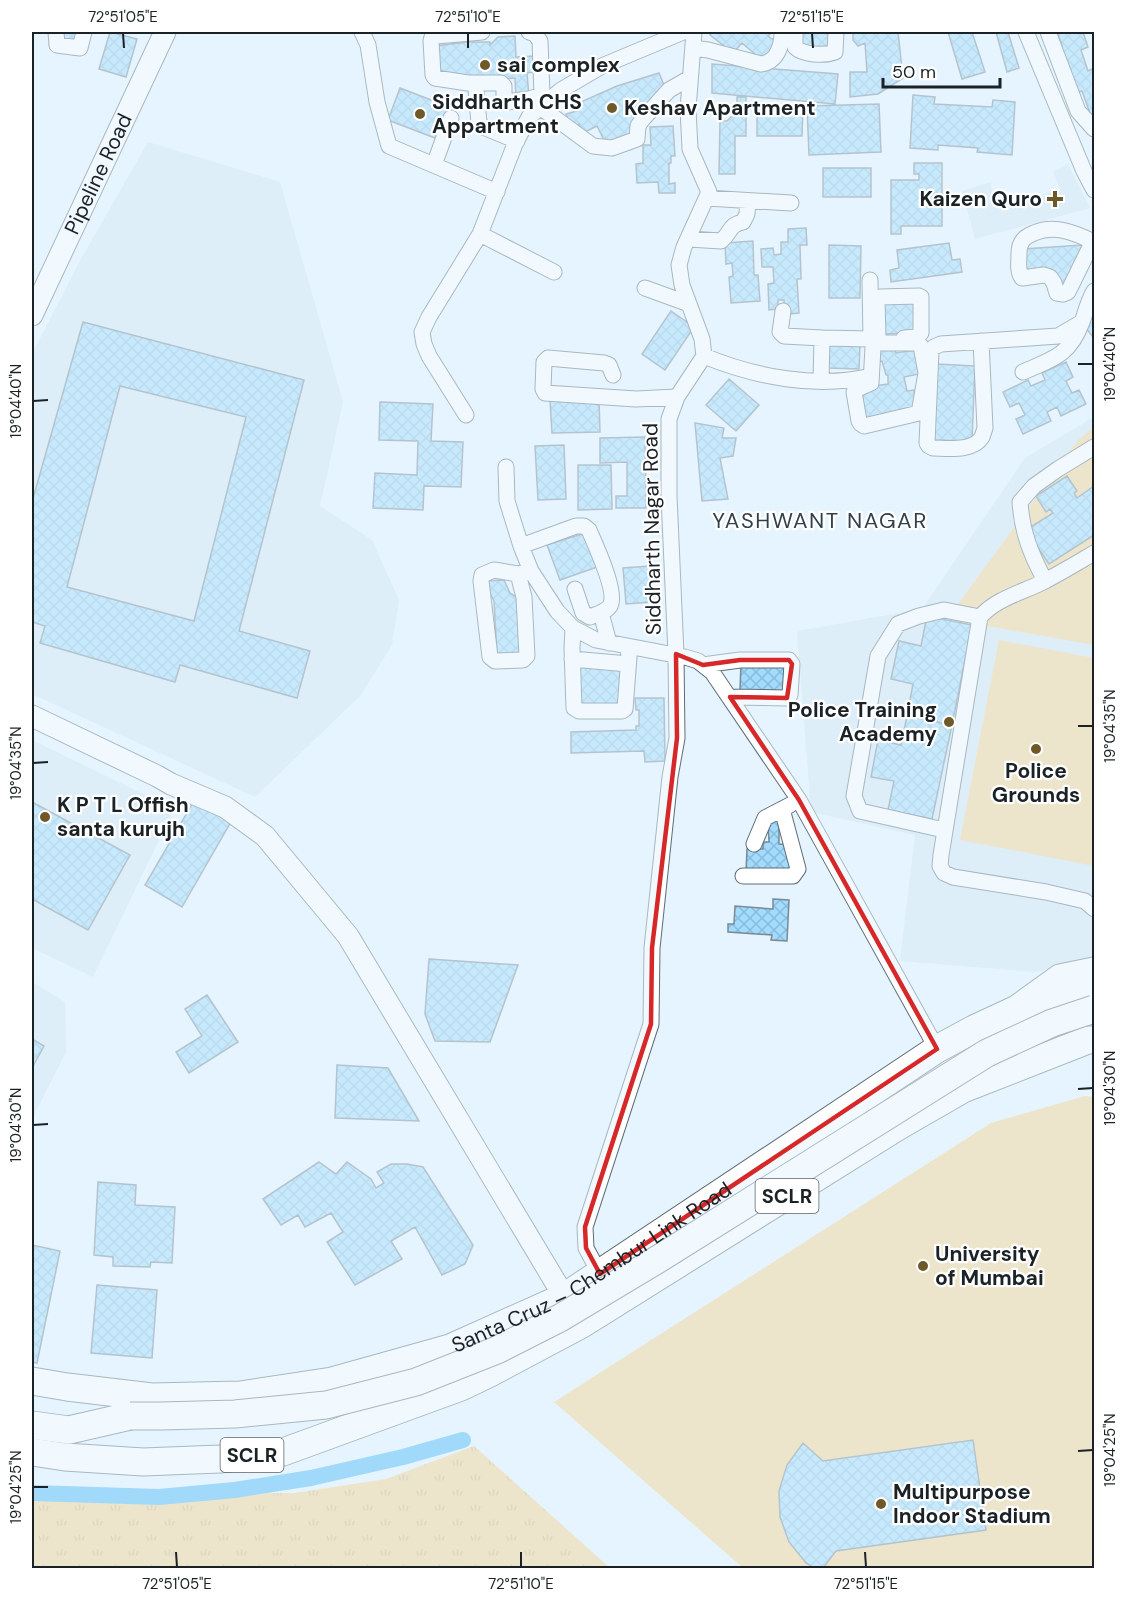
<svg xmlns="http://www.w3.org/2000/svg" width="1126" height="1600" font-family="'DM Sans',sans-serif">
<defs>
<pattern id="park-tufts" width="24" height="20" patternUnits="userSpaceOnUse" patternTransform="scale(1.5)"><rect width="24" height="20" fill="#f5d38f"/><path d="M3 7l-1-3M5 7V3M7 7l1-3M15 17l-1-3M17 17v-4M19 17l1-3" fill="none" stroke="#d1b57b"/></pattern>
<pattern id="building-cross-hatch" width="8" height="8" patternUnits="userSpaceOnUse" patternTransform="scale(1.5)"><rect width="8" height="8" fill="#a1dbff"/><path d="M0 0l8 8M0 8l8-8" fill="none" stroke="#8abcda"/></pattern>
</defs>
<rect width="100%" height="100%" fill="#e5f4fe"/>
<path fill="#d2e6f3" d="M148 142 280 182 343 402 320 506 372 540 399 600 392 645 360 696 255 797 32 694V354L81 259Z
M1068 164 1090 208 975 239 962 191 991 182 993 207 1061 190 1053 172Z
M1094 417V958L1035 972 900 961 915 835 811 812 797 631 922 609 1025 458Z
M32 740 174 809 93 977 32 948Z
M32 982 65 1002 66 1052 32 1119Z"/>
<path fill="#f5d38f" d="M1094 427V645L947 619 1078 440Z
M999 640 1094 658V866L960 840Z
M1085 1096 1094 1097V1568H743L554 1402 991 1123Z"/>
<path fill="url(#park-tufts)" d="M474 1446 610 1568H32V1495L294 1493 386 1479Z"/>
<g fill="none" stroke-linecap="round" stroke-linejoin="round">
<path stroke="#4db9f3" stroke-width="16" d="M32 1493 159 1497 235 1490 311 1478 403 1457 463 1440"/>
</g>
<path fill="url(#building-cross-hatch)" stroke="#798a94" stroke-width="1.5" fill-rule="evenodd" d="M60 32H79L78 42 59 41Z
M110 32 137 39 126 77 99 69Z
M713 32H772L768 36 778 43 763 61 742 43 733 53 710 35Z
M801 32H834L832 51 801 48Z
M853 32H898L903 78 878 94 850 97V72H867L865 43 858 46 853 40Z
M948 32H972L985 72 962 79Z
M996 32H1008L1019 68 1007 72Z
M1065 32H1083L1088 47 1081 50 1088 71 1094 68V115L1091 116 1082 91 1074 93 1058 47 1062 46 1058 34Z
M515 36 516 57 533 56 534 72 527 73 529 97 516 98 515 78 502 79 501 75 469 79 437 72 435 46 468 42H490V45L498 37Z
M712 64 838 74 835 104 712 93Z
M659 73 666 90 636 137 607 146 597 126 583 133 579 124 571 129 566 114 577 111 574 105 617 86Z
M400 88 452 108 440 140 388 120Z
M913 95 935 97 934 104 992 107 993 100 1015 102 1012 155 977 152 978 148 938 145V150L910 148Z
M737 97H746V136H735V174H719L720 121H727L732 116 737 115Z
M879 104 881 152 809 155 807 106Z
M757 107H803L802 136H757Z
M673 126 675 156H671V163H669V184L675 183V193H659L658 182 637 183 636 164 643 163V145H651L650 127Z
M914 163H942V226H901V234H891V180H919V174H914Z
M823 168H871V197H823Z
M806 228 807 245H800L801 279H797L799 313 789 314 784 309V300H778V309L769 310 768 284 774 283 773 267H762L761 249 773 248 774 255 781 254V242H788V229Z
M753 241 754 275H758L760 301 731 303 729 277 733 276 732 263 726 264 725 243Z
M949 243 952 260 960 259 962 272 891 282 890 270 899 268 897 250Z
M829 245 861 246 860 298H829Z
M1082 245 1067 287 1025 271 1023 249Z
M917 300 918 333 880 334 879 301Z
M671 311 694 327 665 370 642 354Z
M1094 312V336L1093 337 1085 327 1089 317Z
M83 322 304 380 239 631 310 651 297 698 180 665 175 682 40 643 45 626 32 622V502ZM120 386 246 417 194 621 67 587Z
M829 344 860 345 859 369 828 368Z
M894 347 896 353 916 350 924 373 904 377 907 391 914 390 916 412 864 422V408L861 388 888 384V375H886L882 361 875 362 874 348Z
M1066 362 1073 377 1066 381 1072 393 1079 390 1086 404 1061 416 1057 407 1047 412 1051 421 1023 434 1016 419 1025 415 1019 403 1010 407 1003 392 1028 380 1031 386 1045 380 1042 373Z
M936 364 975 366 972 441 933 440Z
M729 379 759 405 736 431 706 405Z
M599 399 600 432 552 433 550 400Z
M380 402 433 404 431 441 463 442 461 487 424 486 423 510 373 508 375 473 417 475 418 441 379 440Z
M695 423 724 428 722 438H736L733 456 720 458 728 499 702 501Z
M645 437 646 508H616V496H627V462L600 463V438Z
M564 445 566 499 538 500 535 446Z
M578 465H611L612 509 578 510Z
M1067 476 1077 491 1074 493 1077 498 1094 486V535L1049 564 1026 530 1053 513 1050 509 1046 512 1036 496Z
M585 533 600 566 560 580 547 545Z
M650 566 652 602 626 604 623 568Z
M504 580 510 593 518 598 522 654 497 655 494 601 484 581Z
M927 616 972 625 952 725 907 716 913 684 891 679 899 641 921 646Z
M741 661 788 662 787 693 740 692Z
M577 666 625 668 623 709 575 708Z
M635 698H664L665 761 645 762 644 751 571 753V732L636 730V726H639V710H636Z
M907 716 952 725 932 819 888 810 894 781 871 777 878 740 901 745Z
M195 799 232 820 182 907 145 885Z
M32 802 130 855 88 930 32 899Z
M768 820H779V844L791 845V874L746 873 747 849H763V842H769Z
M773 899 789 900 787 941 771 940 772 935 728 932V924H734L735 906 773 909Z
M429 959 518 965 490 1042 435 1041 425 1014Z
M207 995 238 1042 189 1073 176 1052 202 1036 185 1009Z
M32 1039 44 1046 32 1068Z
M337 1065 388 1068 419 1121 335 1118Z
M319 1162 336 1174 347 1162 371 1179 376 1188 384 1183 377 1172 391 1164H407L423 1167 473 1245 465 1264 442 1275 415 1227 391 1241 402 1259 355 1285 327 1242 343 1232 331 1213 305 1227 298 1215 281 1225 263 1199Z
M98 1182 136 1185 135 1205 175 1207 172 1263 151 1262 150 1267 113 1266V1257L94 1255Z
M32 1245 60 1251 37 1363 32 1362Z
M97 1285 157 1290 152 1358 91 1353Z
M973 1440 986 1530 836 1551 823 1568H814L806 1563 789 1542 780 1517 779 1491 787 1465 803 1443 823 1461Z"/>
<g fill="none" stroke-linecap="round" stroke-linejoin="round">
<defs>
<path id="street" d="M56 32 57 45 80 48 84 32
M362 32 368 45 377 102 389 146 497 192
M482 32 436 36 432 37 431 41 433 75 435 78 468 83H501L504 86V99L507 102 529 99 542 95
M529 32 535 34 540 41 542 95 545 103
M795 32V47C803 55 824 56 835 52L836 32
M1026 32 1084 171 1094 190
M1048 32 1078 111 1094 129
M693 48 708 50 761 64C777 62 782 46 782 32
M476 89 479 123 481 126 517 141
M540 107 593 146 612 148 637 139 638 126 642 120 669 90 690 78
M434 165 451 118
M707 198 791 203
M689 239 721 241C732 232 728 225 743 222L747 214 748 201
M1093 241 1068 292 1063 294 1057 293 1054 283 1050 277 1044 275 1022 278C1017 271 1019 262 1019 254 1019 242 1024 237 1034 233 1055 224 1075 233 1094 242
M554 272 480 234 515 144 529 117 561 90 602 66 683 32
M645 288 689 304
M783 311 780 332 784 336 822 338
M878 338 877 301 880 297 919 296 921 297V333L917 337 904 338
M981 341 985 428C984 431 983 434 982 437 973 452 947 448 933 448L929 446 927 443 931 351 934 347 941 344 1058 336 1082 322
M877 343H918L921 346 926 373 919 413 864 426 861 424 859 421 854 392 855 390 871 383 873 347Z
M704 356C755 377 817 389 871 376
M1023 372C1053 359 1070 355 1082 322 1086 311 1088 301 1094 291
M613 375 609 365 604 363 548 358 544 362 543 389 545 393 636 399 677 397
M821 381 822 338 871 339 870 280
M466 415 429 356 424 344 422 332 429 317 480 234
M506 467 507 501 521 546 531 571 557 611 573 628 596 640 685 657 698 661 712 672 799 800 937 1049
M521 546 576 526H584L589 530C595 544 618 593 610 606 606 612 597 614 590 617L583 613 575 589
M1094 553C1077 563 1059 574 1041 583 1020 593 996 599 980 617L941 855 940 866 944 873 953 877 1046 892 1085 901 1094 909
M518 574 524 597 527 656 523 660 495 661 490 657 481 581 482 575 494 570 518 574 531 571
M1045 581C1031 554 1022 533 1020 502L1034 486 1058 469 1094 447
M601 613 609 643
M573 628 572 648 574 708 579 711H622L625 709 629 657 628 647
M572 659 628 664
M703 665 740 660H789L792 664 790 695 787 698 730 697
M944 830 860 811 854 796 878 656 898 624 919 616 944 610 980 617
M754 844 765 818 790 805
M743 876H793L798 869 782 809
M600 1274 586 1248 585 1227 651 1024 652 948 670 777 677 738 676 654 669 496V419L677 397 704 356 702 339 682 285 679 265 684 247 709 192 690 149 688 109 694 32"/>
<g id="secondary">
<path id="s1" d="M32 315 165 32"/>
<path d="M32 716 157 776 171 784 225 807 265 836 348 936 571 1308"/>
</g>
<g id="highway">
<path d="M1027 1007 1056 1002 1094 990"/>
<path id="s2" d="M32 1381 67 1387 152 1397 240 1395 332 1381 450 1348 564 1297 937 1049 974 1029 1017 1009 1060 978 1094 971"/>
<path d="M32 1425 69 1430 130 1416"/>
<path d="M32 1452 65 1457 143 1462 220 1459 283 1452 461 1387 490 1373 582 1324 897 1127 963 1089 1088 1040H1094"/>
</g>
</defs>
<use href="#street" stroke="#5d6e78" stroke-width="17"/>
<use href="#secondary" stroke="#5d6e78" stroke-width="23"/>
<use href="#highway" stroke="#5d6e78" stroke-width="29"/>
<use href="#street" stroke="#fff" stroke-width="15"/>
<use href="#secondary" stroke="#fff" stroke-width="21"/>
<use href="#highway" stroke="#fff" stroke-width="27"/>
<defs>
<path id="highway-bridge" d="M130 1416H161L235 1414 326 1405 416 1382 497 1350 560 1318 660 1258 987 1053 1052 1023 1094 1009"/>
</defs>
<use href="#highway-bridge" stroke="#5d6e78" stroke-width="29" stroke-linecap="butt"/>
<use href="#highway-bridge" stroke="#fff" stroke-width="27"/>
</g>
<path d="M0 0H1126V1600H0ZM676 654 703 665 740 660H789L792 664 787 698 730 697 799 800 937 1049 600 1274 586 1248 585 1227 651 1024 652 948 677 738Z" fill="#e5f4fe" fill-opacity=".55" fill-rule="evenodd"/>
<path fill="none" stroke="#d62828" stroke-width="4.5" stroke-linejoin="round" d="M676 654 703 665 740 660H789L792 664 787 698 730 697 799 800 937 1049 600 1274 586 1248 585 1227 651 1024 652 948 677 738Z"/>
<path fill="none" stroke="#1b2226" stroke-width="2" d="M123 33 124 48M468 33V48M812 33 813 48M1078 364H1093M33 401 48 400M1078 726H1093M33 763 48 762M1078 1089 1093 1088M33 1125 48 1124M1078 1451 1093 1450M33 1487H48M176 1552 177 1567M521 1552V1567M865 1552 866 1567"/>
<g fill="#6f5928" stroke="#fff" stroke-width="2">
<circle cx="485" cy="65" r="6"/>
<circle cx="612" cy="108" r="6"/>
<circle cx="420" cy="114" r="6"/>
<path d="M1052 190h6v6h6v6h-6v6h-6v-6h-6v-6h6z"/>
<circle cx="949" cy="722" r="6"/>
<circle cx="1036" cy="749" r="6"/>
<circle cx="45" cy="817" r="6"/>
<circle cx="923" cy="1266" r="6"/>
<circle cx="881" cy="1504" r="6"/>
</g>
<g text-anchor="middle" stroke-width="4.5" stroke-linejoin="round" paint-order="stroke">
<g fill="#fff" stroke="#5f6467" stroke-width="1.5">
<rect x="755.5" y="1179" width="63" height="34" rx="4.5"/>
<rect x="220.5" y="1438" width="63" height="34" rx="4.5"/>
</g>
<g font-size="20" font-weight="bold" fill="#1b2226">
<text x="787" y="1203">SCLR</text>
<text x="252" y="1462">SCLR</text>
</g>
<g font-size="21" font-weight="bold" fill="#1b2226" stroke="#fff" text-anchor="start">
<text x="497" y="72">sai complex</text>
<text x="432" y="109">Siddharth CHS<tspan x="432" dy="24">Appartment</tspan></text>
<text x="624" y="115">Keshav Apartment</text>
<text x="1042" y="206" text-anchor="end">Kaizen Quro</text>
<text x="937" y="717" text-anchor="end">Police Training<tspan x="937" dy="24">Academy</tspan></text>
<text x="1036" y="778" text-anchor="middle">Police<tspan x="1036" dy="24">Grounds</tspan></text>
<text x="57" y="812">K P T L Offish<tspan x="57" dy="24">santa kurujh</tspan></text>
<text x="935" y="1261">University<tspan x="935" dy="24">of Mumbai</tspan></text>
<text x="893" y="1499">Multipurpose<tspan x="893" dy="24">Indoor Stadium</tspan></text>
</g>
<g font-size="21" fill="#1b2226" stroke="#fff">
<text dy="7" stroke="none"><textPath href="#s1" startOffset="156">Pipeline Road</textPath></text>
<text transform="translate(652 529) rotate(-91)" y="7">Siddharth Nagar Road</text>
<text dy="7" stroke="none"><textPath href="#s2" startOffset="588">Santa Cruz – Chembur Link Road</textPath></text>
</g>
<g font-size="22" letter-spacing="1.5" fill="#31404a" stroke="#fff">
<text x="820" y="528">YASHWANT NAGAR</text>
</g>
</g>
<rect width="1126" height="1600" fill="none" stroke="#ffffff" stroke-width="66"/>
<path d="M883 78v9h117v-9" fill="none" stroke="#1b2226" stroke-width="3"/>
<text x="892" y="78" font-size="18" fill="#1b2226" stroke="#ffffff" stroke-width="4.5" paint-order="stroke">50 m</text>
<rect x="33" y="33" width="1060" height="1534" fill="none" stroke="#1b2226" stroke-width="2"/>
<g font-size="15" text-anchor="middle" fill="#1b2226">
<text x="123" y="22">72°51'05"E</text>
<text x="468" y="22">72°51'10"E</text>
<text x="812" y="22">72°51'15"E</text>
<text transform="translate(1110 364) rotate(-90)" y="5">19°04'40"N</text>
<text transform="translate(16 401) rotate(-90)" y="5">19°04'40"N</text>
<text transform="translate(1110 726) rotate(-90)" y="5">19°04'35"N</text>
<text transform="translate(16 763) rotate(-90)" y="5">19°04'35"N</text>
<text transform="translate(1110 1088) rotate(-90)" y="5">19°04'30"N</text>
<text transform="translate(16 1125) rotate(-90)" y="5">19°04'30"N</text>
<text transform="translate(1110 1450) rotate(-90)" y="5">19°04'25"N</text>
<text transform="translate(16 1487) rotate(-90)" y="5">19°04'25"N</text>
<text x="177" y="1589">72°51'05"E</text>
<text x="521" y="1589">72°51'10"E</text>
<text x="866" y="1589">72°51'15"E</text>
</g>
</svg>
